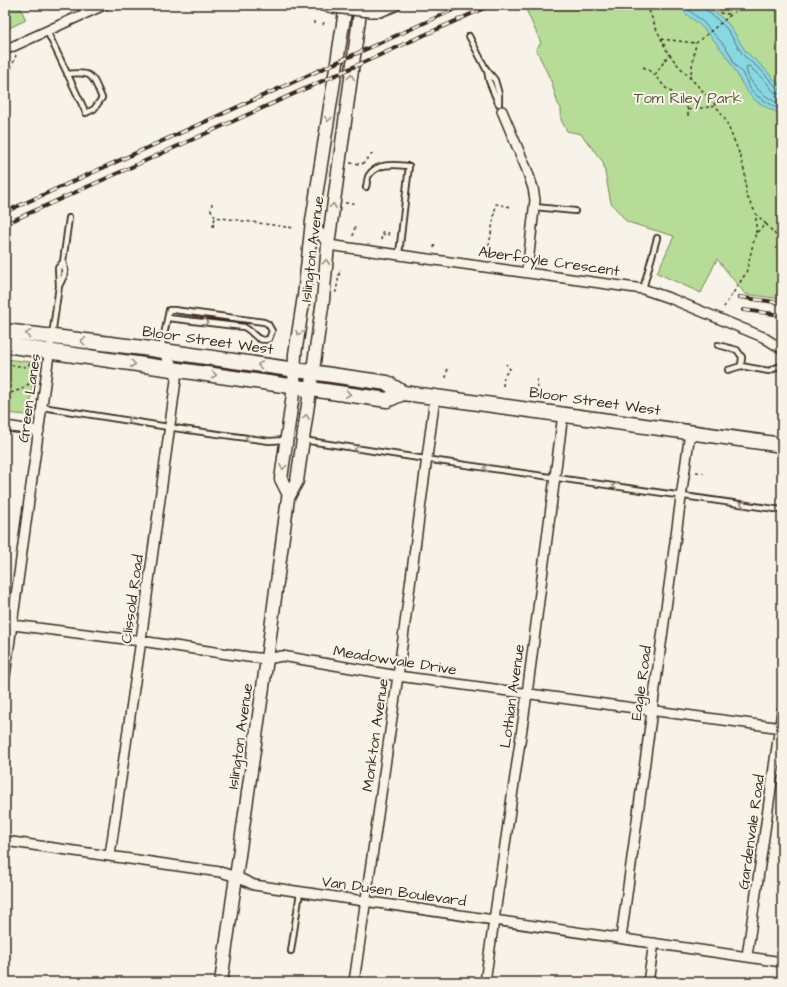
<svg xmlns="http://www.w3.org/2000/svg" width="787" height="987" font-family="'Architects Daughter',sans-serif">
<rect width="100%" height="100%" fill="#f7f3e8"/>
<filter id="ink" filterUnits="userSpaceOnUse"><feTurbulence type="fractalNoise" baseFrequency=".025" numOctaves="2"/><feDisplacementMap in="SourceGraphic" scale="8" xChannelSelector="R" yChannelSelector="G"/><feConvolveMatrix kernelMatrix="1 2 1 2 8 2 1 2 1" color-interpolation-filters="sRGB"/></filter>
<g filter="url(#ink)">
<path fill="#b6dc97" stroke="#78835a" d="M5 5H19L26 20 5 30Z
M524 5H782V299L745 294 717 259 701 293 657 273 674 236 627 222 611 203 603 162 581 134 567 131 561 120V108L558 104 551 81 536 49 541 43Z
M5 359 31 362 35 367 29 414 28 415 5 413Z"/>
<path fill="#88d8e3" stroke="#699294" d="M679 5H707L721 17 730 26 746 52 764 68 782 88V114C774 112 758 103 753 98 739 84 734 64 721 49 715 41 708 33 701 26 694 19 683 14 679 5Z"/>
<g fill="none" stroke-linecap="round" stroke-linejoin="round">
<path stroke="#5a706d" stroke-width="1" d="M683 5 703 22 724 45 730 54 735 65 741 71 751 90 757 96 775 107 782 110
M704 5 705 9 718 20 727 29 743 55 762 71 778 89 782 90
M782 95 774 92 767 83 749 66 746 67C747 84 767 99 782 105"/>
<defs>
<path id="service" d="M47 31 86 113 94 109 102 98C92 76 94 71 67 74
M469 36 486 69 495 80 499 94V104
M487 70 489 81 498 103
M366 187C367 183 367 178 369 175 378 162 396 165 409 166L399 254
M535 207 575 211
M59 286C64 276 67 273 63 262
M643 289 657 238
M52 336 59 286 58 268 63 262 69 218
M718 345 737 350 742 357 741 366
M161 350 169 310H174L264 322 268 324 272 331 269 339C257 343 254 332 244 327L168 318
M728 370 741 366 769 371 782 365
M42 407 181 429 269 441 286 440
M303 440 438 461 782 510
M291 951 300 892"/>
<path id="minor" d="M5 50 104 5
M502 111 527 170 533 188 535 200 527 272
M312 221 328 245 643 289 672 299 763 337 782 349
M5 426 39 431
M5 624 141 641 248 657 267 659 282 656 398 676 782 728
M5 676 50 347
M5 841 220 872 237 877 254 885 782 962
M110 855 142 633 176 380V370L161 350
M621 938 690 432
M747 956 782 711
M354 982 398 676 435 397
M485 982 527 694 563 414
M648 982 654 943"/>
<path id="tertiary" d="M323 5 333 7
M370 11H380L395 5"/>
<path id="secondary" d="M289 495 281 479 294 387 295 354 304 296 312 221 346 5
M221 982 267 659 288 498 297 481 323 300 328 245 361 5"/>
<path id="primary" d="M5 331 143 348 387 383 403 393
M5 345 387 400 403 393 435 397 782 445"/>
</defs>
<use href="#service" stroke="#3b2a1e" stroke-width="8"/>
<use href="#minor" stroke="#3b2a1e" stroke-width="12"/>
<use href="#tertiary" stroke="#3b2a1e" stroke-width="14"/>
<use href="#secondary" stroke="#3b2a1e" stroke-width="15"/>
<use href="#primary" stroke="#3b2a1e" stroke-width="17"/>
<path stroke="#3b2a1e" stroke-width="1.5" stroke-dasharray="3 3" stroke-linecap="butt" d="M647 5 655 26 667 51 676 63 714 103 726 121 740 155 745 174 746 194 756 214 766 224 756 233 755 236 746 273 724 307
M711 5C717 13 721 14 731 14
M314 24V21
M323 25 324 22
M661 39 696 43
M643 67C654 72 658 80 666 88 676 97 689 100 688 116
M655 75 669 54
M690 79 696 43 743 5
M7 80 16 55
M688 110 716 106
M350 163 362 164 373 153
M212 203 211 210 215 217 294 228
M345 203H355
M766 224 782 242
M213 227 215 217
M756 233V215
M382 234 388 235 389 230
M353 236 355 227
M381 240 383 229
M434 248 435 243
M487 258 496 204 511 207
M335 291 336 292 340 269
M5 364 26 367 33 361
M446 378 448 366
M537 379 538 391
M503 386 504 376 510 369 506 364
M5 395 22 389 34 380 37 381
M696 472 704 473"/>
<use href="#service" stroke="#f7f3e8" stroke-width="4.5"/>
<use href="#minor" stroke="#f7f3e8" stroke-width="9"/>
<use href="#tertiary" stroke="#f7f3e8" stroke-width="11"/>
<use href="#secondary" stroke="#f7f3e8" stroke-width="12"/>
<use href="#primary" stroke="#f7f3e8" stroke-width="14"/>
<defs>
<path id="rail" d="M5 212 464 5
M5 224 491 5
M739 297 782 303
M743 310 782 315"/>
</defs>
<use href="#rail" stroke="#3b2a1e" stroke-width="4"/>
<use href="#rail" stroke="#f7f3e8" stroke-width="2.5" stroke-dasharray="8" stroke-linecap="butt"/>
<defs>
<path id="tertiary-bridge" d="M333 7 370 11"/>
</defs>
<use href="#tertiary-bridge" stroke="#3b2a1e" stroke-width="14" stroke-linecap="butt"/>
<use href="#tertiary-bridge" stroke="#f7f3e8" stroke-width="11"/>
</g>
<defs><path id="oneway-chevron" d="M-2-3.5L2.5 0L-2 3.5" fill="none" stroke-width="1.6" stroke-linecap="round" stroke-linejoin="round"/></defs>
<g stroke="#998e83">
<use href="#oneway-chevron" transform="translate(351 77) rotate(-82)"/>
<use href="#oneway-chevron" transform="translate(328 119) rotate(99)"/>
<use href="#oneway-chevron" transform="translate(333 206) rotate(-82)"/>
<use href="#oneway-chevron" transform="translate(326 262) rotate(-85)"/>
<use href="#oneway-chevron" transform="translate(206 322) rotate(8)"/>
<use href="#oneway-chevron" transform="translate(299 333) rotate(99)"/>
<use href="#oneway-chevron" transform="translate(28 334) rotate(-172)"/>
<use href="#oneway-chevron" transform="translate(83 341) rotate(-173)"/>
<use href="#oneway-chevron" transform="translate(133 364) rotate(7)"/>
<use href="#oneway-chevron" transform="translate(260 365) rotate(-172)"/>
<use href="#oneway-chevron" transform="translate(214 375) rotate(8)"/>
<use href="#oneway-chevron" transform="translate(348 394) rotate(8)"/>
<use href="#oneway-chevron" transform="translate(306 417) rotate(-82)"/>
<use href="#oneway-chevron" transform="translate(130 420) rotate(-171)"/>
<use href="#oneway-chevron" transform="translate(248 438) rotate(-172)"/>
<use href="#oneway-chevron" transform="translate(357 449) rotate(-171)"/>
<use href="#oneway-chevron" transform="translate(283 467) rotate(97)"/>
<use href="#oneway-chevron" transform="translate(486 468) rotate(-172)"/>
<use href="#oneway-chevron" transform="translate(615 486) rotate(-172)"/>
<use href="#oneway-chevron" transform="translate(743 504) rotate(-172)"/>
</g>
</g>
<g text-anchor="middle" stroke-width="4" stroke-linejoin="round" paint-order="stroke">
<g font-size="15" fill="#5a563c" stroke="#f7f3e8">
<text x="688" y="103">Tom Riley Park</text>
</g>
<g font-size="15" fill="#3b2a1e" stroke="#f7f3e8">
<text transform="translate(312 249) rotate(-83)" y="5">Islington Avenue</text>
<text transform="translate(549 261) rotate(8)" y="5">Aberfoyle Crescent</text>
<text transform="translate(208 340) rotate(8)" y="5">Bloor Street West</text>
<text transform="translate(29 398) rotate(-82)" y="5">Green Lanes</text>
<text transform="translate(595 401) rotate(8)" y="5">Bloor Street West</text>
<text transform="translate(132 599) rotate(-82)" y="5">Clissold Road</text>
<text transform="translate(395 660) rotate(9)" y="5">Meadowvale Drive</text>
<text transform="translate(641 683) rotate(-82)" y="5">Eagle Road</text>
<text transform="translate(512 696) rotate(-82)" y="5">Lothian Avenue</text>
<text transform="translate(375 735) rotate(-82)" y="5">Monkton Avenue</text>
<text transform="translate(240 736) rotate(-82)" y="5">Islington Avenue</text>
<text transform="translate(751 832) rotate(-82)" y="5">Gardenvale Road</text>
<text transform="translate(394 891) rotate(8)" y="5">Van Dusen Boulevard</text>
</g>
</g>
<rect width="787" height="987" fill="none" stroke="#f7f3e8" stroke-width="20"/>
<rect x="10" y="10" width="767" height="967" fill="none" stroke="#3b2a1e" stroke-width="1.5" filter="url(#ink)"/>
</svg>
